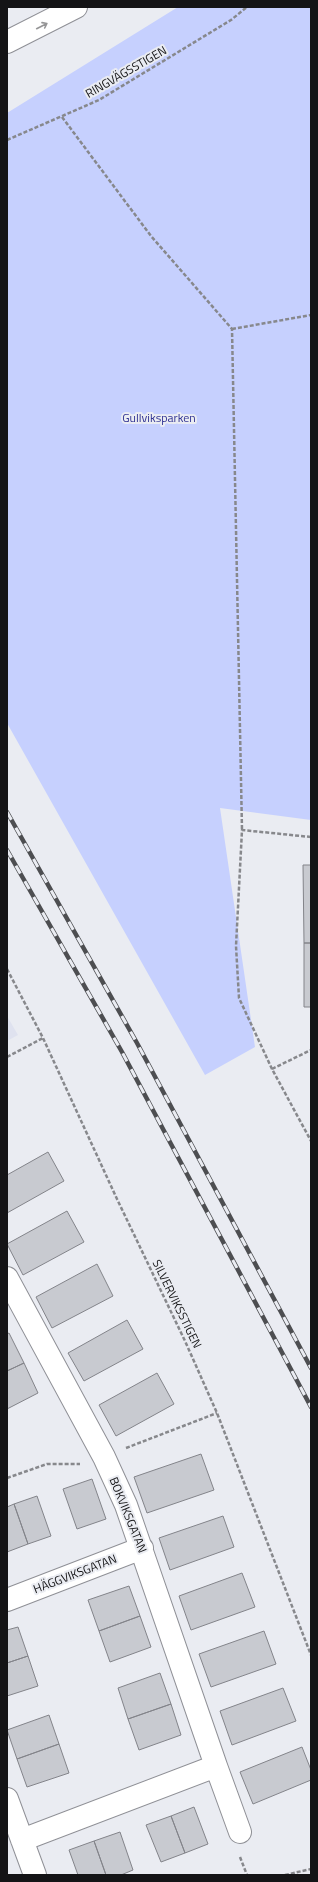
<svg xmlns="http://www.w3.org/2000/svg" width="318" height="1882" font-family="'Titillium Web',sans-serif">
<rect width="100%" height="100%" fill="#eaecf2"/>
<path fill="#dfe2ef" d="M7 1016 18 1035 7 1041Z"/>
<path fill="#c6d0fe" d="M178 7H311V820L220 808 255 1047 205 1075 7 723V113Z"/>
<path fill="#c8cad0" stroke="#83848a" d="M303 865H311V943H304Z
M304 943H311V1007H304Z
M48 1152 64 1181 7 1213V1175Z
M67 1211 84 1242 23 1275 7 1244Z
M97 1264 113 1296 52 1328 36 1297Z
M127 1320 143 1349 84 1381 68 1353Z
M9 1333 24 1363 7 1371V1334Z
M24 1363 38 1393 7 1409V1371Z
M157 1373 174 1404 116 1436 99 1405Z
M201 1454 214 1490 147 1513 134 1477Z
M92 1479 106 1519 77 1529 63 1489Z
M37 1496 51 1536 28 1544 14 1504Z
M14 1504 28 1544 7 1552V1507Z
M223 1516 234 1547 170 1570 159 1538Z
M242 1573 255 1607 191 1630 179 1596Z
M129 1586 140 1616 99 1631 88 1600Z
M140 1616 151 1647 110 1662 99 1631Z
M18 1627 28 1656 7 1663V1630Z
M264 1631 276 1664 211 1687 199 1654Z
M28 1656 38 1686 7 1696V1663Z
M160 1673 171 1704 128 1719 118 1688Z
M283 1688 296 1721 232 1745 220 1711Z
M171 1704 181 1735 139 1750 128 1719Z
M49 1715 59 1744 17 1759 7 1730Z
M59 1744 69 1773 27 1787 17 1759Z
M302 1747 311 1770V1780L253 1804 240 1772Z
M194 1807 208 1844 185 1853 171 1816Z
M171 1816 185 1853 161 1862 146 1825Z
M120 1832 133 1870 121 1875H106L94 1841Z
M94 1841 106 1875H78L69 1850Z"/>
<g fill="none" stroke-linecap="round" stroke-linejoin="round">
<defs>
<path id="minor" d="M7 1278 104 1457 126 1505 216 1766 22 1840
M7 1600 142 1548
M216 1766 240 1832
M7 1799 35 1875"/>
<path id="motorway" d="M7 42 76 7"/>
</defs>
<use href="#minor" stroke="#8f9096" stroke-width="24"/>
<use href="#motorway" stroke="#8f9096" stroke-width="24"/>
<path stroke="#87888c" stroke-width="2.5" stroke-dasharray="4 2" stroke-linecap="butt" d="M62 117 151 236 232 329 242 830
M7 140 99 100 231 20 247 7
M232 329 311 315
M311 837 242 830 236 946 239 998 272 1069 311 1141
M7 969 43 1038 117 1199 185 1341 217 1413 311 1655
M7 1057 43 1038
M272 1069 311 1050
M126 1448 217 1413
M7 1478 47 1464H80
M240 1857 247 1875
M285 1875 311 1869"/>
<use href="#minor" stroke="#fff" stroke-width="22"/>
<use href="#motorway" stroke="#fff" stroke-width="22"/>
<defs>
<path id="rail" d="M7 812 137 1043 311 1368
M7 850 122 1052 311 1407"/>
</defs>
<use href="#rail" stroke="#4d4e51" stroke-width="4.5"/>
<use href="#rail" stroke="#eaecf2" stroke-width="3" stroke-dasharray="9" stroke-linecap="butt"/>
</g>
<defs><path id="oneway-shaft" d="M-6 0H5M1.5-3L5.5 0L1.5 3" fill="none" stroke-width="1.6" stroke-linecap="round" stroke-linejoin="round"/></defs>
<use stroke="#959596" href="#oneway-shaft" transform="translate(42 26) rotate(-27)"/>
<g text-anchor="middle" stroke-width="4" stroke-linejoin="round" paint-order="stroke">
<g font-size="12" fill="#141416" stroke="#eaecf2">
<text transform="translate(126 72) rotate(-30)" y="4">RINGVÄGSSTIGEN</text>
<text transform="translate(177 1304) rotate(64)" y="4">SILVERVIKSSTIGEN</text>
<text transform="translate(128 1515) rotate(68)" y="4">BOKVIKSGATAN</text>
<text transform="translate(75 1574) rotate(-21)" y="4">HÄGGVIKSGATAN</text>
</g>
<g font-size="12" fill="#323493" stroke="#eaecf2">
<text x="159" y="422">Gullviksparken</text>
</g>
</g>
<rect width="318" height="1882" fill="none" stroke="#141416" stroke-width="16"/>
</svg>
